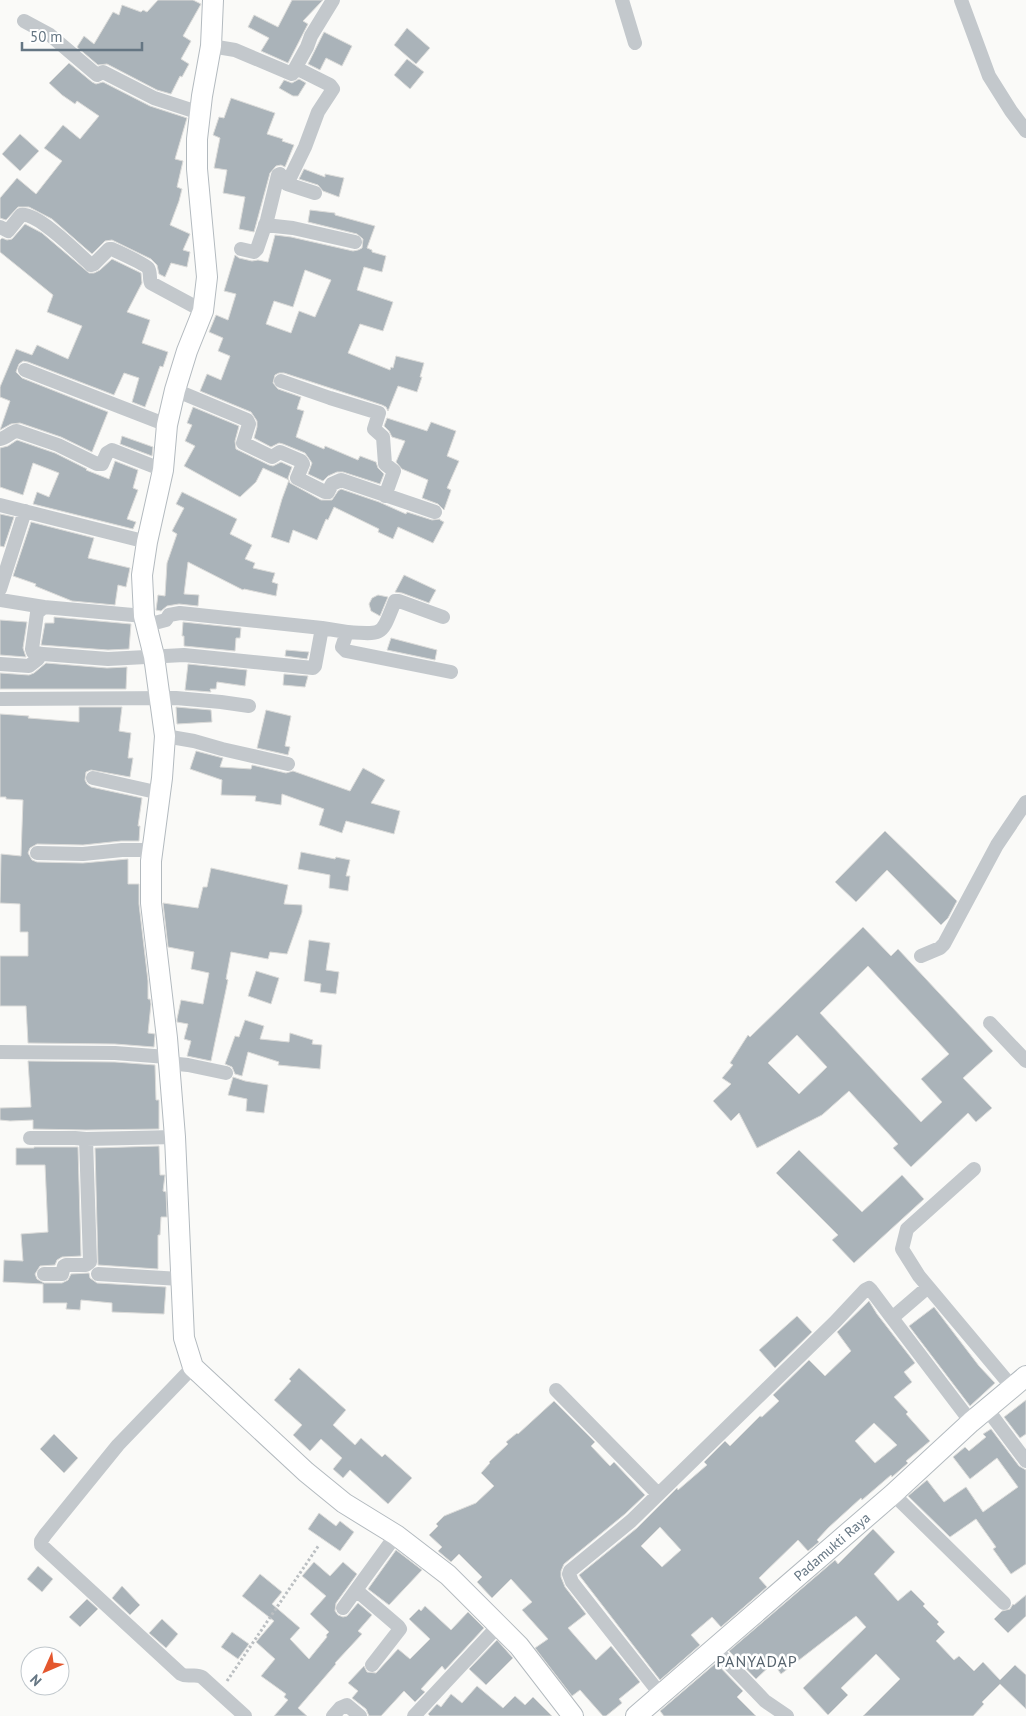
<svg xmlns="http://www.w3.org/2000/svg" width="1026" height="1716" font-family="'PT Sans',sans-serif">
<rect width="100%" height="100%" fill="#fafaf8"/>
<path fill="#aab3b9" stroke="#dcdcda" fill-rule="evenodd" d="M158 0H193L201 4 183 36 191 41 181 59 189 64 182 77 180 76 171 94 157 90 107 64 98 65 77 47 84 36 94 44 113 12 119 15 122 5 141 12 143 10 147 12Z
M292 0H323L303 21 308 24 288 63 261 51 269 38 248 27 254 15 278 27Z
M407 28 430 48 416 64 394 45Z
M324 32 352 46 342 66 326 58 320 70 308 64Z
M407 59 424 72 410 89 394 75Z
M69 63 92 82 96 84 103 82 150 106 187 118 175 159 183 161 177 187 182 189 179 201 170 225 190 234 183 250 190 252 187 267 171 263 165 277 159 274 157 265 151 259 112 240 105 241 92 254 52 219 29 207H18L6 220 0 218V198L17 178 36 194 62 161 44 148 63 125 80 139 99 116 77 101 75 104 62 95 49 83Z
M299 79 306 83 298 96H293L279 88 284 80 292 83Z
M231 98 275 113 267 134 283 139 282 141 294 145 285 167 281 165 276 166 270 173 254 232 239 229 245 197 223 193 227 170 214 168 220 138 213 135 219 117 224 118Z
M20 134 39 151 20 171 2 154Z
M304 169 325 177V174L344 178 339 197 323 191 318 185 299 179Z
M310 210 335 213V215L375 226 367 248 372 250V252L386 256 382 272 364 267 357 290 393 302 383 331 360 324 348 353 390 370 391 367 393 368 396 356 424 363 420 377H422L417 392 398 386 388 411 386 407 382 405 284 373H279L275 375 273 383 278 389 301 397 297 409 304 411 296 437 324 449 325 446 358 460 360 456 376 462 378 468 384 474 380 484 343 472H337L328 476 323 481 308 474 312 463 305 453 283 444 279 443 271 447 254 438 257 427V421L251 412 200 391 207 374 221 380 230 356 218 351 223 338 209 332 216 315 228 320 236 294 224 291 235 255 239 258 252 261 258 260 268 262 275 235 291 237 353 251 358 250 362 248 363 239 357 234 308 222ZM305 270 331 280 315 317 299 311 291 333 266 324 274 301 293 307Z
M25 224 42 233 89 273H94L100 270 112 259 141 273 142 283 127 312 150 320 142 343 168 352 163 367 160 366 145 407 132 402 139 378 124 373 114 395 28 362 23 361 19 364 16 372 22 378 108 412 92 452 61 437 20 423 11 424 0 430 10 401 0 397V387L16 349 32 355 37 345 68 359 82 326 47 312 53 295 0 252V240L2 238 7 240 12 239Z
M193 407 239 426 235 441 236 449 269 465 273 466 281 462 292 467 288 478 290 483 321 500H332L338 491 341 489 379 502 406 514 407 512 432 520 440 519V520L444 522 433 543 398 527 393 539 378 532 379 529 334 507 328 520 326 519 317 540 293 530 289 543 271 537 282 499 289 480 263 468 256 482 240 497 184 466 195 446 185 441 192 425 187 423Z
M387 418 427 431 431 422 456 431 447 456 459 461 447 488 451 490 444 510 438 504 422 498 428 480 402 469 396 462 405 441 392 437 389 431 384 426Z
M122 436 153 447 152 456 120 444Z
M17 440 55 453 87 469 86 470 109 479 115 461 138 470 133 488 138 490 127 519 136 522 133 529 33 504 37 492 49 497 59 473 33 463 23 495 0 487V448L8 446Z
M182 492 237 519 230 534 252 545 245 559 255 563 253 568 275 573 272 582 278 584 276 596 244 589 243 590 188 562 184 594 199 595 198 606 179 604 167 606 161 611 156 610 158 595 165 596 167 563 177 534 172 531 184 508 176 504Z
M0 514 14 517 4 547 0 546Z
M31 522 94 538 88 558 130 568 126 587 118 585 115 605 72 601 35 586 36 584 13 576Z
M404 575 436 590 429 603 402 593 395 592Z
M378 595 388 597 380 616 371 611 369 604 372 598Z
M54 617 131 624 129 649 108 650 41 645 45 623H54Z
M0 620 27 622 23 648 26 657 0 655Z
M183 622 241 628 240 638H236L235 651 184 646V636H182Z
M391 638 437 650 435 660 387 650Z
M286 650 309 652 307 659 285 656Z
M46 663 107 668 127 667 126 689H0V673L29 675 34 673Z
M188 664 247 670 245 686 217 682 216 689H210L211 692 185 690Z
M284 674 308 676 305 687 283 685Z
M79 707H122L119 731 131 733 128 758H133L130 777 91 770 86 772 85 780 87 784 91 787 142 798 138 826H140L139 841H121L83 845 37 844 30 848 28 853 32 860 37 862 83 863 128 859V884H139V904L148 981V999H150L151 1004 148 1033 155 1034 154 1047 115 1044 28 1043 26 1006H0V956H28V932H20V904L0 903 1 854 21 856 23 800 6 799V797H0V714L29 716 28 718 79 722Z
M176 707 211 710 212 722 177 724Z
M266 710 291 716 285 746 290 747 288 755 257 748Z
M196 751 223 758 220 767 251 769 252 765 286 773 293 771 350 791 363 768 385 780 371 803 400 811 394 834 346 821 342 833 319 825 324 809 282 794 281 805 255 801 256 796 221 795 222 780 190 769Z
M885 831 957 901 948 918 941 925 887 870 856 902 835 882Z
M301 852 335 859 336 857 350 860 346 876H350L348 891 329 888 330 875 298 869Z
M211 868 288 885 284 904 302 905V912L287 954 270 952 268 959 231 952 226 979 228 980 211 1061 187 1056 191 1041 184 1039 188 1024 177 1022V1019L181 1000 203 1004 209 973 191 969 194 952 168 947 163 903 198 908 203 887H207Z
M863 927 891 956 898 949 993 1051 963 1078 992 1108 976 1122 968 1113 911 1167 893 1148 898 1144 849 1091 822 1115 757 1148 739 1113 731 1121 713 1101 731 1084 722 1078 733 1065 730 1063 748 1035 750 1037ZM868 966 949 1054 921 1079 942 1102 921 1122 820 1013ZM797 1035 827 1067 799 1094 768 1063Z
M309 940 330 943 326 970 339 972 336 994 320 992 321 984 304 981Z
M256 971 279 978 271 1004 248 996Z
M245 1020 264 1026 260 1039 289 1042 290 1033 313 1040 312 1044 322 1045 320 1069 278 1065 279 1062 248 1052 242 1076 235 1074 232 1067 225 1064 235 1036 239 1037Z
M28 1061 115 1062 155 1065 156 1100H159V1129L86 1130 33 1129V1120L10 1121 0 1120V1108L31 1107Z
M233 1077 245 1081 268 1085 264 1113 246 1111 247 1099 228 1095Z
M159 1146 160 1175H165L163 1191 166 1192 167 1217H161L160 1235H158V1269L98 1265 95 1148Z
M34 1147H78L81 1256 62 1257 57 1260 55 1265 40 1266 35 1274 37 1279 44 1283H62L68 1280 71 1274 89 1273 90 1278 97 1283 166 1287 164 1314 112 1312V1303L81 1300 80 1310 66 1309 67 1303H43V1284L3 1282 4 1260 23 1261 21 1234 48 1232 45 1165H16V1148H34Z
M799 1150 862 1212 902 1175 924 1199 854 1263 832 1240 838 1235 776 1173Z
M869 1301 877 1314 915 1363 904 1372 912 1382 894 1397 908 1412 906 1414 930 1441 906 1461 908 1463 892 1477 891 1475 862 1500 861 1498 828 1528 817 1540 819 1542 808 1551 798 1540 759 1578 767 1587 721 1627 712 1617 691 1635 700 1645 660 1680 579 1575 637 1528 677 1488 678 1490 707 1465 704 1462 725 1441 730 1446 760 1416 762 1417 779 1401 773 1395 809 1360 825 1376 851 1351 837 1332ZM874 1423 897 1445 875 1463 855 1441ZM660 1527 681 1550 662 1567 641 1546Z
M934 1307 979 1366 995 1383 970 1406 909 1326Z
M797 1316 812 1332 775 1368 759 1350Z
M299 1368 346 1410 333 1425 355 1445 361 1438 382 1457 385 1454 412 1478 388 1504 350 1470 343 1478 333 1469 342 1458 321 1439 310 1451 293 1435 302 1425 274 1400 291 1381 289 1379Z
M1026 1400V1434L1020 1438 1004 1417Z
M554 1401 595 1442 591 1446 610 1466 614 1462 645 1495 625 1514 564 1564 561 1571V1577L565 1587 586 1614 568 1628 596 1660 611 1646 640 1682 619 1699 622 1703 606 1716H603L580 1690 572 1696 535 1648 548 1639 522 1610 532 1602 511 1579 492 1598 477 1582 482 1577 459 1554 451 1562 438 1551 442 1547 429 1535 438 1526 436 1524 444 1516 476 1503 494 1486 481 1473 490 1463 489 1462 508 1444 506 1442 517 1433 518 1434Z
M991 1429 1019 1466 1026 1470V1564L1011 1574 993 1549 996 1547 976 1519 950 1537 908 1496 927 1480 944 1502 966 1487 983 1512 1018 1487 997 1458 970 1479 953 1457 965 1447 969 1451 986 1437 983 1434Z
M54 1434 78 1458 64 1473 40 1449Z
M319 1513 336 1526 340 1521 354 1532 340 1551 308 1529Z
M873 1529 895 1552 874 1574 898 1601 911 1590 925 1604 923 1606 939 1622 937 1624 945 1632 936 1641 954 1660 959 1656 974 1671 983 1662 1000 1680 1015 1665 1026 1675V1709L1000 1684 982 1702 984 1704 973 1716H863L900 1679 876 1654 841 1688 848 1695 828 1715 803 1688 866 1627 856 1616 781 1674 773 1663 756 1679 729 1651 835 1560 838 1564Z
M396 1550 422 1570 389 1605 368 1589Z
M314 1562 330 1576 343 1562 357 1574 336 1603 335 1611 338 1615 343 1617 347 1616 358 1603 372 1615 358 1631 362 1634 335 1663 336 1664 298 1708 307 1716H274L288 1700 284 1697 286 1694 261 1676 275 1659 256 1642 274 1621 242 1596 260 1574 282 1592 272 1604 300 1628 290 1639 309 1659 327 1637 326 1635 329 1632 310 1614 326 1596 302 1576Z
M38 1566 53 1579 42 1592 27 1579Z
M122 1586 140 1605 130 1615 112 1598Z
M1026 1595V1616L1008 1633 994 1619 1002 1611 1010 1609 1013 1604 1014 1605Z
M87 1599 98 1609 80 1627 69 1617Z
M425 1606 451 1630 468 1612 484 1628 445 1670 442 1666 421 1689 425 1692 415 1702 404 1691 381 1716H369L366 1709 352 1698 358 1691 348 1683 364 1666 367 1672 376 1673 398 1649 410 1659 430 1639 409 1619 419 1609 421 1611Z
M162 1619 178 1634 166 1648 149 1633Z
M232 1632 249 1644 238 1659 221 1647Z
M497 1640 513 1658 486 1685 469 1669Z
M716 1663 743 1691 737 1697 756 1716H664L660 1711Z
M477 1686 503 1708 515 1696 525 1705 533 1697 552 1716H430L428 1714 437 1704 441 1707 451 1694 462 1703Z"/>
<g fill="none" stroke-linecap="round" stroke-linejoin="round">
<defs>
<g id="secondary">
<path d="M213 0 211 46 202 96 197 139V169L207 277 203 311 187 351 175 390 167 425 163 470 147 542 142 575 144 616 154 656 165 736 162 778 151 861V903L167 1038 175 1137 184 1338 193 1367 306 1472 344 1503 396 1535 448 1575 519 1646 573 1716"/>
<path id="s1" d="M636 1716 893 1494 971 1422 1026 1376"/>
</g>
</defs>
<use href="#secondary" stroke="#b3babf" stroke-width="22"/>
<path stroke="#bbbfc2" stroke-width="3" stroke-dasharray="2.5 2.5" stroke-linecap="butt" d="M227 1681 319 1545"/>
<path stroke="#c3c8cc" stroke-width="14" d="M622 0 635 43
M961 0 989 76 1011 111 1026 131
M24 21 50 35 97 75 103 72 154 98 200 113
M211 46 235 50 292 74 307 47 311 36 333 0
M287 184 315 193
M265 225 293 228 355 242
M0 227 8 231 21 215C37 212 78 253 91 265L94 264 109 249H112C118 252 145 264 148 268 151 272 149 279 151 283L203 311
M241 249 254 252 257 249 267 220 278 175 280 174 287 184 305 147 318 112 333 89 330 85 296 68
M25 370 167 425
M281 381 330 398 379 413 374 429 383 437 385 464 394 471 385 496
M175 390 247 420 249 424 243 443 272 457 280 452 301 461 303 464 297 478 325 492H328L332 484 341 480 435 512
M0 439C7 438 10 432 17 431L58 445 97 464H102L107 453 112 450 163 470
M0 505 147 542
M0 589 25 511
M0 600 44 607
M144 616 44 607 37 613 32 649 33 652 43 654 108 659 184 655 313 668 315 666 322 628 347 632 342 647 346 651 451 672
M147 625 166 620 169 615 180 613 322 628
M347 632C385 635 381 635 395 601H399L443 617
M0 664 29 666 38 659V653
M0 699 176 698 221 702 249 706
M165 736 194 741 222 749 288 764
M93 778 160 793
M37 853 83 854 122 850H152
M921 956 940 948 944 944 997 845 1026 802
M990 1023 1026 1061
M0 1052 115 1053 167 1057
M168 1063 188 1065 226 1073
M30 1138H75L86 1139 175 1137
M974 1169 907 1229 902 1249 919 1276 1012 1387
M44 1274H62L64 1266 66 1265H86L90 1262 86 1139
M98 1274 180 1279
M928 1287 892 1318 971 1422
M193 1367 118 1445 45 1535 41 1541V1545L181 1674C188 1678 195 1673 202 1677L245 1716
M556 1390 658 1494
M987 1409 1026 1461
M893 1494 1004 1603
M343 1608 356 1590
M714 1648 765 1701 787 1716
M372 1665 400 1629 398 1626 356 1590 396 1535
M661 1695 572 1582 569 1574 570 1571 631 1521 835 1322 865 1290 869 1288 871 1290 892 1318
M333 1716 340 1708 347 1705 360 1716
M414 1716 499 1625"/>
<use href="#secondary" stroke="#fff" stroke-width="20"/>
</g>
<g text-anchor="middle" stroke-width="5" stroke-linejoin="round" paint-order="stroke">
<g font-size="14" fill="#657683" stroke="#fff">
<text dy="5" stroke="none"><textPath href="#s1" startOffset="259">Padamukti Raya</textPath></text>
</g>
<g font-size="16" letter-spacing="1" fill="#57646e" stroke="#fff">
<text x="757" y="1667">PANYADAP</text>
</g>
</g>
<g transform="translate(45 1671) rotate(225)"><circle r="24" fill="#ffffff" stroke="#c1c8cd"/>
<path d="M0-4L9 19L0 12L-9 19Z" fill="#e4572e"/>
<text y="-8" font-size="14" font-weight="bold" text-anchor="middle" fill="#657683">N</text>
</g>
<path d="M22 42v8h120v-8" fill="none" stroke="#657683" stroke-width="2.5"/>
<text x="30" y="42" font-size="15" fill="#657683" stroke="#ffffff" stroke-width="4" paint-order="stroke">50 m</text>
</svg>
